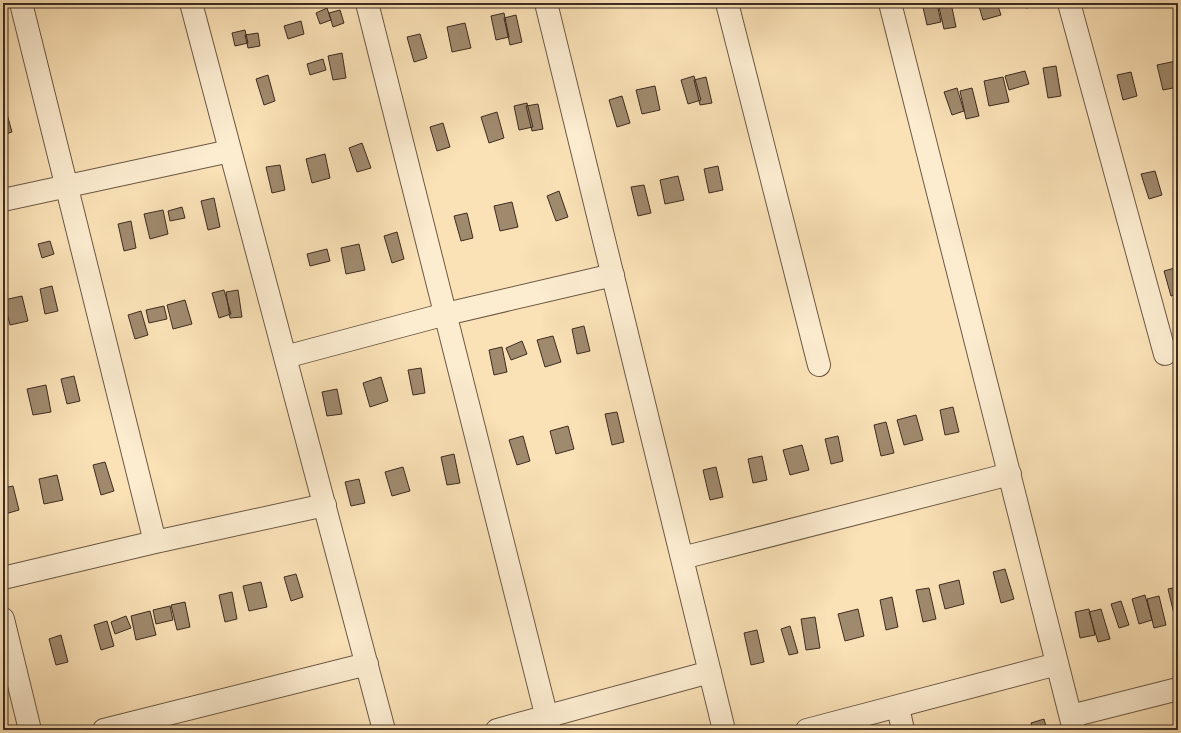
<svg xmlns="http://www.w3.org/2000/svg" width="1181" height="733" font-family="'IM FELL English',serif">
<rect width="100%" height="100%" fill="#fae1b6"/>
<filter id="stains"><feTurbulence type="fractalNoise" baseFrequency=".005" numOctaves="4"/><feColorMatrix values="0 0 0 0 .2 0 0 0 0 .09 0 0 0 0 .02 0 0 0 .5 -.17"/></filter>
<radialGradient id="worn" r=".72"><stop offset=".6" stop-color="#630" stop-opacity="0"/><stop offset="1" stop-color="#630" stop-opacity=".3"/></radialGradient>
<path fill="#a08a6e" stroke="#3e2c20" d="M922 3H937L941 22 927 25Z
M938 3H951L956 27 944 29Z
M978 3H997L1001 15 983 20Z
M1025 3H1039V5L1026 8Z
M327 8 331 20 320 24 316 13Z
M340 10 344 23 333 27 329 13Z
M504 13 509 37 496 40 491 16Z
M516 15 522 42 510 45 504 18Z
M301 21 304 34 288 39 284 26Z
M465 23 471 48 452 52 447 27Z
M245 30 248 43 235 46 232 33Z
M258 33 260 46 248 48 245 35Z
M420 34 427 58 414 62 407 37Z
M342 53 346 78 333 80 328 56Z
M323 59 326 70 310 75 307 64Z
M1176 61 1178 87 1163 90 1157 65Z
M1056 66 1061 96 1048 98 1043 68Z
M1025 71 1029 84 1009 90 1005 76Z
M1131 72 1137 96 1123 100 1117 75Z
M268 75 275 101 264 105 256 79Z
M694 76 701 100 688 104 681 80Z
M706 77 712 103 700 105 694 80Z
M1003 77 1009 102 989 106 984 81Z
M655 86 660 110 642 114 636 90Z
M957 88 964 111 952 115 944 92Z
M972 88 979 116 966 119 960 91Z
M622 96 630 123 617 127 609 100Z
M527 103 533 127 519 130 514 106Z
M538 104 543 129 532 131 526 106Z
M5 107 12 132 3 135V108Z
M497 112 504 138 489 143 481 117Z
M443 123 450 147 437 151 430 127Z
M362 143 371 168 357 172 349 148Z
M325 154 330 178 312 183 306 159Z
M280 165 285 190 272 193 266 167Z
M718 166 723 190 709 193 704 169Z
M1155 171 1162 195 1149 199 1141 174Z
M678 176 684 200 665 204 660 180Z
M644 185 651 213 638 216 631 187Z
M559 191 568 217 556 221 547 196Z
M214 198 220 227 208 230 201 201Z
M512 202 518 227 500 231 494 206Z
M182 207 185 218 170 221 168 211Z
M163 210 168 234 150 239 144 214Z
M467 213 473 238 461 241 454 216Z
M131 221 136 248 124 251 118 224Z
M397 232 404 259 392 263 384 236Z
M50 241 54 254 42 258 38 244Z
M359 244 365 270 346 274 341 248Z
M327 249 330 261 310 266 307 254Z
M1178 267V294L1171 296 1164 271Z
M52 286 58 311 45 314 40 289Z
M224 290 231 314 219 318 212 293Z
M238 290 242 317 230 318 226 292Z
M22 296 28 321 10 325 4 300Z
M185 300 192 324 173 329 167 305Z
M164 306 167 319 149 323 146 310Z
M141 311 148 335 135 339 128 315Z
M584 326 590 351 577 354 572 329Z
M553 336 561 362 545 367 537 340Z
M522 341 527 354 511 360 506 348Z
M502 347 507 372 494 375 489 350Z
M421 368 425 393 413 395 408 370Z
M74 376 80 401 67 404 61 379Z
M381 377 388 401 370 407 363 383Z
M46 385 51 412 33 415 27 389Z
M337 389 342 414 327 416 322 392Z
M953 407 959 432 945 435 940 410Z
M617 412 624 442 612 445 605 414Z
M916 415 923 440 904 445 897 420Z
M886 422 894 453 881 456 874 425Z
M568 426 574 449 556 454 550 431Z
M523 436 530 461 517 465 509 440Z
M838 436 843 461 831 464 825 439Z
M802 445 809 470 790 475 783 450Z
M454 454 460 483 447 485 441 457Z
M762 456 767 480 753 483 748 459Z
M105 462 114 491 101 495 93 465Z
M403 467 410 491 392 496 385 472Z
M716 467 723 497 710 500 703 470Z
M57 475 63 500 44 504 39 479Z
M359 479 365 503 351 506 345 482Z
M13 486 19 510 5 514 3 488Z
M1005 569 1014 599 1001 603 993 572Z
M296 574 303 597 291 601 284 577Z
M959 580 964 604 945 609 939 585Z
M261 582 267 607 249 611 243 586Z
M1178 587V613L1174 614 1168 589Z
M929 588 936 619 923 622 916 590Z
M232 592 237 619 225 622 219 595Z
M1145 595 1152 620 1139 624 1132 599Z
M1159 596 1166 625 1154 628 1147 599Z
M892 597 898 627 886 630 880 600Z
M1121 601 1129 625 1119 628 1111 604Z
M185 602 190 627 177 630 171 605Z
M170 606 173 620 156 624 153 610Z
M858 609 864 636 845 641 838 614Z
M1089 609 1095 635 1080 638 1075 612Z
M1101 609 1110 639 1098 642 1089 612Z
M150 611 156 635 136 640 131 616Z
M126 616 131 628 115 634 111 622Z
M815 617 820 648 806 650 801 619Z
M107 621 114 646 101 650 94 625Z
M790 626 798 653 789 655 781 629Z
M757 630 764 662 751 665 744 633Z
M61 635 68 662 56 665 49 639Z
M1044 719 1047 730H1033L1031 723Z"/>
<g fill="none" stroke-linecap="round" stroke-linejoin="round">
<defs>
<path id="minor" d="M21 3 155 542
M191 3 384 730
M367 3 550 730
M546 3 724 730
M727 3 819 365
M890 3 1074 730
M1069 3 1165 354
M3 200 230 151
M285 357 446 314 613 275
M682 558 1010 474
M3 578 155 542 325 505
M3 619 30 730
M898 707 903 730
M1071 716 1178 689
M104 730 367 664
M497 730 710 672
M807 730 1057 664"/>
</defs>
<use href="#minor" stroke="#6d5946" stroke-width="24"/>
<use href="#minor" stroke="#fcecd0" stroke-width="22"/>
</g>
<rect width="1181" height="733" fill="none" stroke="#fae1b6" stroke-width="16"/>
<rect x="4" y="4" width="1173" height="725" fill="none" stroke="#3e2c20" stroke-width="2"/>
<rect x="8" y="8" width="1165" height="717" fill="none" stroke="#3e2c20"/>
<rect width="100%" height="100%" filter="url(#stains)"/>
<rect width="100%" height="100%" fill="url(#worn)"/>
</svg>
